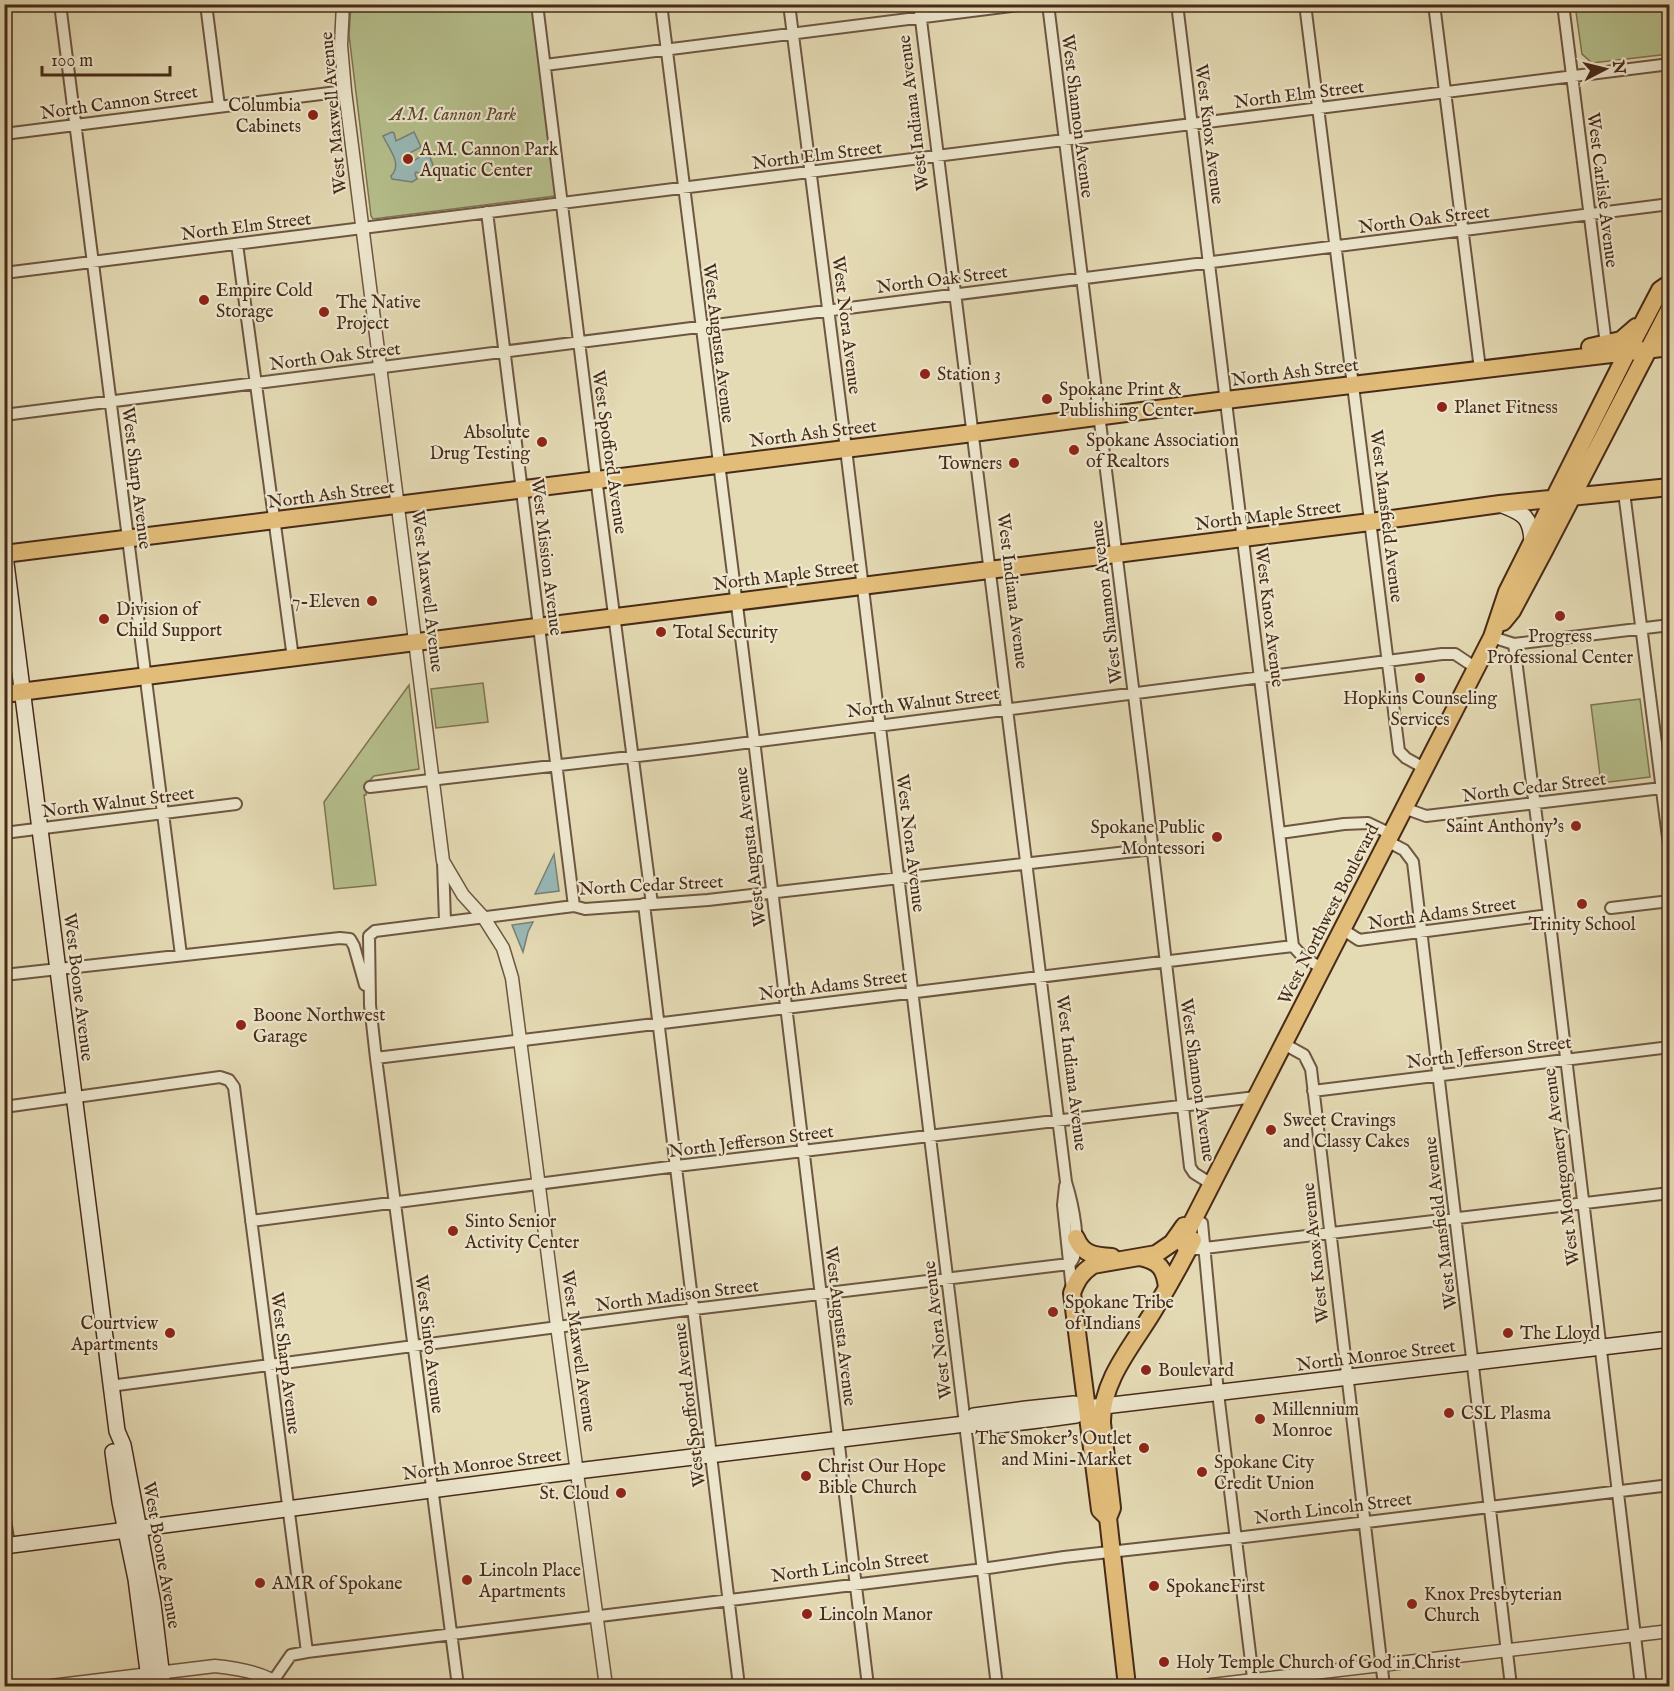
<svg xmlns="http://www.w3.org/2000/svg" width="1674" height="1691" font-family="'IM FELL English',serif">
<rect width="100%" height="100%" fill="#e4dab4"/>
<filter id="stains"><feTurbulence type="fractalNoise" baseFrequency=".00333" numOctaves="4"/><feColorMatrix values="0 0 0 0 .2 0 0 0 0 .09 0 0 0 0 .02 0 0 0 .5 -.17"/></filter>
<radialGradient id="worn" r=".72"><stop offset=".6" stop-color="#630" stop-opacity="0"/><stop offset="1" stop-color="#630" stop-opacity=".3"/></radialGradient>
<path fill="#b5bf8c" stroke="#7e7452" stroke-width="1.5" d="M351 5H533L556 192 555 196 373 219 371 216 349 35Z
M1575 5H1669V54L1592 63 1582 54Z
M483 683 488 722 436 728 431 689Z
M409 685 419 769 374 776 367 783 366 795H364L376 885 334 889 324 802Z
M1640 699 1650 777 1601 783 1591 705Z"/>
<path fill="#98b9b6" stroke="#788077" stroke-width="1.5" d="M392 132 394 133 396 141 414 132 421 147 404 156 408 162H412L421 156 430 157 433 165 430 172 421 174 416 172 415 174 417 179 412 182 392 179 391 176C403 164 389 149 383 136Z
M554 854 559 891 535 894Z
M533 922 528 932 523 952 512 925Z"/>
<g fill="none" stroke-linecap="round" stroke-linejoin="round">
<defs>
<path id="minor" d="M60 4 181 955
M206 4 219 106
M537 4 595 470 652 904
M661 4 754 740 868 1686
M789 4 846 449 997 1686
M919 4 1066 1182C1071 1198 1085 1253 1069 1264
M1048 4 1144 776 1190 1167 1194 1173 1213 1185
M1177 4 1293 946 1304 958 1322 968
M1305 4 1399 751 1406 758 1424 768
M1434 4 1480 369
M1563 4 1606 344
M545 65 1027 4
M4 134 345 91
M487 212 574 906
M237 244 293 658
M4 273 1670 64
M4 415 1670 204
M1624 492 1670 853
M1492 637 1514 644 1670 625
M1514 644 1549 915 1641 1686
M370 787 690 750 1442 654H1455L1476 668
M1404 808 1426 816 1670 787
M4 833 236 804
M1280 833 1344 824 1368 823 1391 834
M1387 841 1404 850 1413 862 1511 1686
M443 861 445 922
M644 904 739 1686
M1611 908 1670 901
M1342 929 1359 940 1549 915
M4 975 340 938 350 939 354 946 365 985
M1284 1044 1304 1055 1311 1069 1384 1686
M376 1058 1293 946
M1313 1091 1670 1047
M4 1107 220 1077 229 1080 234 1087 307 1652
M1065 1186 1063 1205 1072 1290
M251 1221 677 1166 1256 1097
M1202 1223 1218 1393 1254 1686
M1188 1250 1670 1193
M110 1386 694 1309 1069 1264
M4 1513 9 1545
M273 1681 291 1655 307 1652 975 1570 1064 1557 1236 1538 1670 1485
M458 1686 376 1058 370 1005 369 936 375 931 574 906 585 909 708 900 1153 849"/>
<path id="tertiary" d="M343 4 341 45 345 91 443 861 463 895 484 918 503 948 512 978 557 1326 606 1686
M51 1686 215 1666C236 1668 264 1672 281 1686
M1203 1686 1670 1631"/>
<path id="secondary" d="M1500 504C1522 513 1531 515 1532 542
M4 548 117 1431 123 1445 153 1604 163 1686
M965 1424 974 1416 1026 1409 1074 1404 1087 1408 1104 1406 1670 1339
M113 1452 120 1502 136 1579 150 1686
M4 1546 577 1471 965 1424 982 1427 1047 1419 1076 1415 1087 1408"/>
<path id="primary" d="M1590 347 1621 340 1636 327
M4 554 973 433 1226 400 1670 347
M1503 622 1512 611 1544 551 1670 308
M4 694 1370 522 1500 504 1670 487
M1076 1238C1083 1255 1095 1256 1112 1257
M1188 1250 1185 1246 1183 1240 1492 637 1507 592 1627 353 1660 290 1670 283
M1139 1257C1159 1261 1165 1268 1167 1288
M1108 1518 1100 1510 1072 1293C1077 1280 1081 1273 1093 1265L1156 1254 1172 1243 1184 1226
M1127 1686 1108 1518 1112 1508 1102 1423C1101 1380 1134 1344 1154 1310 1168 1287 1181 1264 1193 1240"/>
</defs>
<use href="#minor" stroke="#6e5640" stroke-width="14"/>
<use href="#tertiary" stroke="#6e5640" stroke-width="15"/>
<use href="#secondary" stroke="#472a19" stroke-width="18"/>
<use href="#primary" stroke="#472a19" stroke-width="20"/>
<use href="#minor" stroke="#ede7ce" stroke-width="10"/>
<use href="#tertiary" stroke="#ede7ce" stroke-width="12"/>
<use href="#secondary" stroke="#ede7ce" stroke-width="15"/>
<use href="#primary" stroke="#e2bd7a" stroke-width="16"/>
</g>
<g fill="#8f2418" stroke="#ede7ce" stroke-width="2">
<circle cx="313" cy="115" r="6"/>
<circle cx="408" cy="159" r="6"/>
<circle cx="204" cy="300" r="6"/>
<circle cx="324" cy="312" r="6"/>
<circle cx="925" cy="374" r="6"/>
<circle cx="1047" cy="399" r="6"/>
<circle cx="1442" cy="407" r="6"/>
<circle cx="542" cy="442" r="6"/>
<circle cx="1074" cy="450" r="6"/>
<circle cx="1014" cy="463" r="6"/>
<circle cx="372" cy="601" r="6"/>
<circle cx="1560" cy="616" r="6"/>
<circle cx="104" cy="619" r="6"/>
<circle cx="661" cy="632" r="6"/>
<circle cx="1420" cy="678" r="6"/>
<circle cx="1576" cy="826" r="6"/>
<circle cx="1217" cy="837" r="6"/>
<circle cx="1582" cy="904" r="6"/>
<circle cx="241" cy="1025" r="6"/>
<circle cx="1271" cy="1130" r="6"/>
<circle cx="453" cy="1231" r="6"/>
<circle cx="1053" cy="1312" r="6"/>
<circle cx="170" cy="1333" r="6"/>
<circle cx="1508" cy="1333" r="6"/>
<circle cx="1146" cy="1370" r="6"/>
<circle cx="1449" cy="1413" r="6"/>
<circle cx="1260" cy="1419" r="6"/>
<circle cx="1144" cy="1448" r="6"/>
<circle cx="1202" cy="1472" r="6"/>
<circle cx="806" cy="1476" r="6"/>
<circle cx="621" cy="1493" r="6"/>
<circle cx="467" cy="1580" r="6"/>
<circle cx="260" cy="1583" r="6"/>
<circle cx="1154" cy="1586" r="6"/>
<circle cx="1412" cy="1604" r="6"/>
<circle cx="807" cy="1614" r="6"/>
<circle cx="1164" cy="1662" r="6"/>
</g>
<g text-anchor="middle" stroke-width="4.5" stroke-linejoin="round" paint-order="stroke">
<g font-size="18" fill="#472a19" stroke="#ede7ce">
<text transform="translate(1299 94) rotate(-7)" y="6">North Elm Street</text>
<text transform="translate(119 102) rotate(-8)" y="6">North Cannon Street</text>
<text transform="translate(333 113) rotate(-95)" y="6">West Maxwell Avenue</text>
<text transform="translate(913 113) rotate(-97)" y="6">West Indiana Avenue</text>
<text transform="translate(1078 116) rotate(83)" y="6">West Shannon Avenue</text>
<text transform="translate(1210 134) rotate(83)" y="6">West Knox Avenue</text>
<text transform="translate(817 155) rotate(-7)" y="6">North Elm Street</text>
<text transform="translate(1603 190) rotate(83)" y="6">West Carlisle Avenue</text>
<text transform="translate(1424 219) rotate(-7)" y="6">North Oak Street</text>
<text transform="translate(246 226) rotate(-7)" y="6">North Elm Street</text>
<text transform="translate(942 279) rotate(-7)" y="6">North Oak Street</text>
<text transform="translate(847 325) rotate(83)" y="6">West Nora Avenue</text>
<text transform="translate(719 343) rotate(83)" y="6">West Augusta Avenue</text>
<text transform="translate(335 356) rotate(-7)" y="6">North Oak Street</text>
<text transform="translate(1295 372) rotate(-7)" y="6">North Ash Street</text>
<text transform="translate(813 433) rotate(-7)" y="6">North Ash Street</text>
<text transform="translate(610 452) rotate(82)" y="6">West Spofford Avenue</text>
<text transform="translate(137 478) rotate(83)" y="6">West Sharp Avenue</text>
<text transform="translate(331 494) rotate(-7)" y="6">North Ash Street</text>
<text transform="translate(1268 515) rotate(-7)" y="6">North Maple Street</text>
<text transform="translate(1387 516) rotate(83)" y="6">West Mansfield Avenue</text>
<text transform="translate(547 557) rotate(83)" y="6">West Mission Avenue</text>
<text transform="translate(786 575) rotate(-7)" y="6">North Maple Street</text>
<text transform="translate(428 591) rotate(83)" y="6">West Maxwell Avenue</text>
<text transform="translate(1013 591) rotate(83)" y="6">West Indiana Avenue</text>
<text transform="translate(1106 602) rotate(-97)" y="6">West Shannon Avenue</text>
<text transform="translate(1270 617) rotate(83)" y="6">West Knox Avenue</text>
<text transform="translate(923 702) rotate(-7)" y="6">North Walnut Street</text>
<text transform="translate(1534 787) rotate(-7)" y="6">North Cedar Street</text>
<text transform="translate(118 802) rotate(-7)" y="6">North Walnut Street</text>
<text transform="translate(911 843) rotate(83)" y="6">West Nora Avenue</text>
<text transform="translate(750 847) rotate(-97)" y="6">West Augusta Avenue</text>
<text transform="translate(651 885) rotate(-3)" y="6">North Cedar Street</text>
<text transform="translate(1442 913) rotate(-8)" y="6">North Adams Street</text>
<text transform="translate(1328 914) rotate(-63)" y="6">West Northwest Boulevard</text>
<text transform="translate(833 985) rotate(-7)" y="6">North Adams Street</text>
<text transform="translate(79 987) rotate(83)" y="6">West Boone Avenue</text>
<text transform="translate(1489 1052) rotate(-7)" y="6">North Jefferson Street</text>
<text transform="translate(1072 1073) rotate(83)" y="6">West Indiana Avenue</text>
<text transform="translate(1198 1080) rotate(82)" y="6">West Shannon Avenue</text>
<text transform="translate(751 1141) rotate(-7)" y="6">North Jefferson Street</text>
<text transform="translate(1561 1167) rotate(-97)" y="6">West Montgomery Avenue</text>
<text transform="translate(1440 1223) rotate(-97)" y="6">West Mansfield Avenue</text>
<text transform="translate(1315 1253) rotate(-96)" y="6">West Knox Avenue</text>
<text transform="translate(677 1295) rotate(-7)" y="6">North Madison Street</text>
<text transform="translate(841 1326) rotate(83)" y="6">West Augusta Avenue</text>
<text transform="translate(937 1330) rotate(-97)" y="6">West Nora Avenue</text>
<text transform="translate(430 1344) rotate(83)" y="6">West Sinto Avenue</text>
<text transform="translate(579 1351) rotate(82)" y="6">West Maxwell Avenue</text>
<text transform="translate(1376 1355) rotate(-7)" y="6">North Monroe Street</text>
<text transform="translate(286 1363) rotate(83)" y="6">West Sharp Avenue</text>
<text transform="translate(689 1405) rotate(-97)" y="6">West Spofford Avenue</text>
<text transform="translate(482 1464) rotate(-7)" y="6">North Monroe Street</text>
<text transform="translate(1333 1508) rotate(-7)" y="6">North Lincoln Street</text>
<text transform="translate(162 1555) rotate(80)" y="6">West Boone Avenue</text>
<text transform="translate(850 1566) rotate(-7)" y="6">North Lincoln Street</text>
</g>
<g font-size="18" fill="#472a19" stroke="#ede7ce" text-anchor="start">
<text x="301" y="111" text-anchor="end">Columbia<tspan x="301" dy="21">Cabinets</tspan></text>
<text x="420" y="155">A.M. Cannon Park<tspan x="420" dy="21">Aquatic Center</tspan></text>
<text x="216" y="296">Empire Cold<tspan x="216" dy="21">Storage</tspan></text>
<text x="336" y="308">The Native<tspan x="336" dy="21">Project</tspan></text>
<text x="937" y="380">Station 3</text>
<text x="1059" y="395">Spokane Print &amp;<tspan x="1059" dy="21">Publishing Center</tspan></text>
<text x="1454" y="413">Planet Fitness</text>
<text x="530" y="438" text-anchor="end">Absolute<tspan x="530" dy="21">Drug Testing</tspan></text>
<text x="1086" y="446">Spokane Association<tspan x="1086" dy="21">of Realtors</tspan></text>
<text x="1002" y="469" text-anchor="end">Towners</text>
<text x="360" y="607" text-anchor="end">7-Eleven</text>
<text x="116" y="615">Division of<tspan x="116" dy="21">Child Support</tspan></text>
<text x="673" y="638">Total Security</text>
<text x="1560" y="642" text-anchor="middle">Progress<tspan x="1560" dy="21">Professional Center</tspan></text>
<text x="1420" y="704" text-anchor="middle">Hopkins Counseling<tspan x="1420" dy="21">Services</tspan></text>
<text x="1564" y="832" text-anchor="end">Saint Anthony's</text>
<text x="1205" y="833" text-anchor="end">Spokane Public<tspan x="1205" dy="21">Montessori</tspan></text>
<text x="1582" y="930" text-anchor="middle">Trinity School</text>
<text x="253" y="1021">Boone Northwest<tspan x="253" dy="21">Garage</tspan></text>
<text x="1283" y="1126">Sweet Cravings<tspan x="1283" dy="21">and Classy Cakes</tspan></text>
<text x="465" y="1227">Sinto Senior<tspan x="465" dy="21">Activity Center</tspan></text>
<text x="1065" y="1308">Spokane Tribe<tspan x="1065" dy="21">of Indians</tspan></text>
<text x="158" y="1329" text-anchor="end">Courtview<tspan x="158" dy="21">Apartments</tspan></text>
<text x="1520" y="1339">The Lloyd</text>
<text x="1158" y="1376">Boulevard</text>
<text x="1272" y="1415">Millennium<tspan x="1272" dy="21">Monroe</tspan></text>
<text x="1461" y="1419">CSL Plasma</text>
<text x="1132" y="1444" text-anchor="end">The Smoker's Outlet<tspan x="1132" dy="21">and Mini-Market</tspan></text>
<text x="1214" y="1468">Spokane City<tspan x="1214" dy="21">Credit Union</tspan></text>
<text x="818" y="1472">Christ Our Hope<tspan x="818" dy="21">Bible Church</tspan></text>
<text x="609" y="1499" text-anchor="end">St. Cloud</text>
<text x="479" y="1576">Lincoln Place<tspan x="479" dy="21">Apartments</tspan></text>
<text x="272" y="1589">AMR of Spokane</text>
<text x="1166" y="1592">SpokaneFirst</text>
<text x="1424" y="1600">Knox Presbyterian<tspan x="1424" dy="21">Church</tspan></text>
<text x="819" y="1620">Lincoln Manor</text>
<text x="1176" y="1668">Holy Temple Church of God in Christ</text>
</g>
<g font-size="18" font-style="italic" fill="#5d4830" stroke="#ede7ce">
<text x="453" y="120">A.M. Cannon Park</text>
</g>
</g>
<rect width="1674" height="1691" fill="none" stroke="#e4dab4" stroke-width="24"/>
<rect x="6" y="6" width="1662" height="1679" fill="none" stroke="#472a19" stroke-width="3"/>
<rect x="12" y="12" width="1650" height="1667" fill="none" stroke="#472a19" stroke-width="1.5"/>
<g transform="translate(1605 69) rotate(83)" stroke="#ede7ce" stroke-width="4.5" paint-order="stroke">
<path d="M0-4.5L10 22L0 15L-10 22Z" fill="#472a19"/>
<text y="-9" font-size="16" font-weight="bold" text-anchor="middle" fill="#472a19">N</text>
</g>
<path d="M42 66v9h128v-9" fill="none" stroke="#472a19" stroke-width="3"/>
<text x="51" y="66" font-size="18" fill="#472a19" stroke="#ede7ce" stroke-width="4.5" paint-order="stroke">100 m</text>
<rect width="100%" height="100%" filter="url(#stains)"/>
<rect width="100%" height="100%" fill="url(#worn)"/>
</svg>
